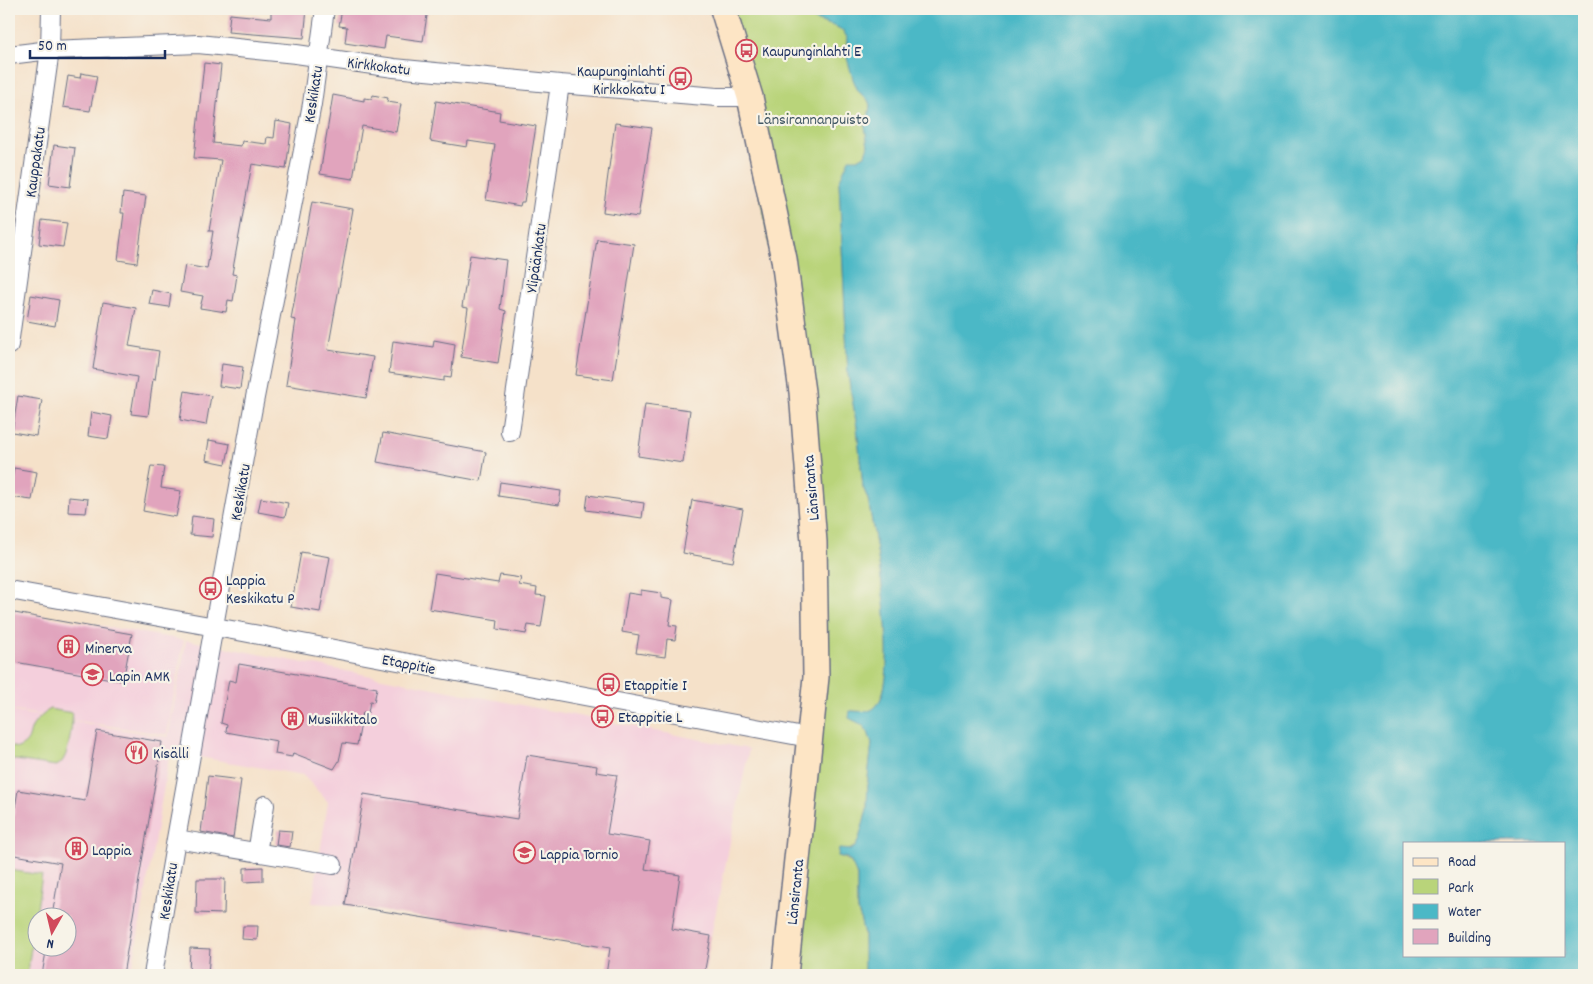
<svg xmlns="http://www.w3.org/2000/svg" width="1593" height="984" font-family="Dekko,sans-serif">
<rect width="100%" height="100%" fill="#f7f3e8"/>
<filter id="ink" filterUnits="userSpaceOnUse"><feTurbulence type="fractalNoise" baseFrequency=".02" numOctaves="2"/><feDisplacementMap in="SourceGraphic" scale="10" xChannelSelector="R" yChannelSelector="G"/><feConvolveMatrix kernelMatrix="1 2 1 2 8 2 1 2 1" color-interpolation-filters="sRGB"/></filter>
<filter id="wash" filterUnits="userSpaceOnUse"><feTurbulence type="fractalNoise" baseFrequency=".0096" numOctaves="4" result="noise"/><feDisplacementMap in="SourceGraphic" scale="20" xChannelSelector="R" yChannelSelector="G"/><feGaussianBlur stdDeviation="1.12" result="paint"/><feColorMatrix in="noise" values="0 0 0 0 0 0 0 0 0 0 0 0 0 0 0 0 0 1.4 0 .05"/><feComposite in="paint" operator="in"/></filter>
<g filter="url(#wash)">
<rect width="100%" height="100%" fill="#f5e1c9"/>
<path fill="#f4cfdc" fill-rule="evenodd" d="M9 610 184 640 167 735 9 710Z
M186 640 749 749 711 936 704 975H606L610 948 345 905 312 903 328 802 303 775 170 752 131 975H9V711L168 737ZM38 916H68V946H38Z"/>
<path fill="#b9d47a" stroke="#6a826c" d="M729 9H806L815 20 837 27 843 31 847 37 846 46 858 91 868 100 870 105 869 114 865 126 868 146 865 155 858 159 839 182 848 375 857 427 863 487 868 499C874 535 905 687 873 709 867 713 858 711 851 711L868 732 872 743 868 778 867 810 859 839 856 846 838 856C864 862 855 886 857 905 858 915 863 925 864 936 865 949 864 962 864 975H793L820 543Z
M49 709 73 713C71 726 70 762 56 766L9 759V746L18 748C33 741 27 734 34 724 38 718 45 714 49 709Z
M9 870 42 875 27 975H9Z"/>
<path fill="#4bb8c6" stroke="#337492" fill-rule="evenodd" d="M806 9H1584V975H864V934L857 905V875L851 862 847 858 838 856 839 849 851 850 856 846 859 839 867 810 868 778 872 743 868 732 863 725 849 718 850 711C857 711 867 713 873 709 905 688 874 534 868 499L863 487 857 427 848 375 839 182 849 159H858L865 155 868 146 865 126 869 114 870 105 868 100 858 91 853 79 847 58V37L843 31 837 27 815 20ZM1404 843H1564V955H1404Z"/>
<g id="blocks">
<path fill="#e1a4bd" d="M271 9H307L304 38 228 32 230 14 271 18Z
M342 9H428L423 41 386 36 384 49 345 43 347 27 339 26Z
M204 63 221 65 213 143 241 146 242 141 266 144 267 137 274 138 276 121 292 124 286 169 252 164 232 274 237 275 233 301 228 300 226 312 200 308 203 296 180 292 185 265 207 269 213 231H209L221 160 194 158Z
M81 73 97 76 90 111 63 107 68 76 80 78Z
M333 95 364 101V98L372 99 373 95 388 98 387 102 401 104 396 132 362 126 353 179 320 174Z
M436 101 500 112 499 120 536 126 524 202H521L520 206 486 200 495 145 468 141 467 147 430 141Z
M615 123 652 128 638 217 603 212Z
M54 145 75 148 70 187 49 184Z
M123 193 146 196 137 263 118 260 124 213H121Z
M312 202 353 209 328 350 373 357 366 398 286 385 296 320 291 319Z
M42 220 67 223 63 247 39 244Z
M597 239 634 244 613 380 576 375Z
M470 255 506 260 500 309 506 311 498 363 461 357 468 308 462 307Z
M152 290 171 294 169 307 149 304Z
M31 295 59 300 55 326 27 321Z
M103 302 136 308 129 346 159 351 155 380 153 379 148 416 131 414 137 377 93 369Z
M434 340 455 344 451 378 444 377V381L389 373 393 341 433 347Z
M222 364 243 367 240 389 219 386Z
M185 391 211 396 206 425 180 420Z
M18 396 42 400 36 436 12 432Z
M645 404 690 410 683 463 638 456Z
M91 412 112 416 108 439 88 436Z
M383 433 486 452 481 481 377 462Z
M209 440 230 444 226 464 206 460Z
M151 466 164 467 161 488 181 491 176 517 143 511Z
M14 468 37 472 32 500 9 497Z
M500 482 561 491 559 505 498 496Z
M588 495 644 503 642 518 586 510Z
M69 497 88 499 86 513 68 512Z
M261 498 288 503 285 517 258 512Z
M692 500 743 509 733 562 683 553Z
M192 516 214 519 212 537 190 535Z
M301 552 330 557 320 612 291 607Z
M435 573 498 583 500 575 521 578 519 585 537 588 536 595 546 596 541 627 528 625 526 634 497 629 498 620 429 609Z
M641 590 661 593V598L673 600 669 625 677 626 675 640 667 639 665 657 636 653 639 635 622 632 628 593 641 595Z
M9 612 132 634 123 681 9 661Z
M239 664 377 688 374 702 370 701 368 713 363 712 357 745 343 743 339 761 334 769 293 753 292 757 275 754 277 741 226 732 227 725 221 723 229 680 236 682Z
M97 731 162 742 123 975H42L47 946H68V916H52L61 863 9 854V844L18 790 85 801Z
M527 755 597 766 596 772 617 775 607 834 650 841 645 869 680 875 672 929 711 936 704 975H606L610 948 345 905 364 794 517 819Z
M208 776 241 780 233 838 201 832Z
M278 830 292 831 290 847 276 845Z
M263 867V881L244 882V868Z
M197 879H225L224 914 196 913Z
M243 926H258L257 940 242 939Z
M190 948 210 949 208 975H189Z"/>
</g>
</g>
<g filter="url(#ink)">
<use href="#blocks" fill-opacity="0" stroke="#676d83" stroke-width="1"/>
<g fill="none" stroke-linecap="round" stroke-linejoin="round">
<defs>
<path id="street" d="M9 55 50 50 198 44 296 54 394 68 560 84 717 97H750
M9 345 50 50 51 9
M510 432 560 84
M9 590 243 632 809 738
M176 839 333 865
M257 853 265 805
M153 975 176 839 252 413 312 104 325 9"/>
<path id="secondary" d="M723 9 750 97 784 259 802 392 814 542 816 677 785 975"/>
</defs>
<use href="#street" stroke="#676d83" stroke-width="20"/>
<use href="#secondary" stroke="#676d83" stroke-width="28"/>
<use href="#street" stroke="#fff" stroke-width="18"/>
<use href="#secondary" stroke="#fde5c5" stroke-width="25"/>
</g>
</g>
<defs>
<symbol id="bus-ring" viewBox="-11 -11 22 22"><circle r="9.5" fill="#f7f3e8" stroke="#d1495b" stroke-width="1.5"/><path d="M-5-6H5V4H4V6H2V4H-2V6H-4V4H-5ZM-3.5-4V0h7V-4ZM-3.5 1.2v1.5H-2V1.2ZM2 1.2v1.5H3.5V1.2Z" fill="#d1495b"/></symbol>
<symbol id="building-ring" viewBox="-11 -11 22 22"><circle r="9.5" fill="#f7f3e8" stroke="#d1495b" stroke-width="1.5"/><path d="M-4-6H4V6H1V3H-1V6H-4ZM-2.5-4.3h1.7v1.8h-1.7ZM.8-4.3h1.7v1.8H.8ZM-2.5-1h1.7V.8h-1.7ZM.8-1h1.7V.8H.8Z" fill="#d1495b"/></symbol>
<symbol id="university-ring" viewBox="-11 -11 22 22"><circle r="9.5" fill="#f7f3e8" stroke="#d1495b" stroke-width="1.5"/><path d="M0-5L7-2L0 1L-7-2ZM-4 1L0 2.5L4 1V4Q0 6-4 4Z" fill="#d1495b"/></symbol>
<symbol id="restaurant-ring" viewBox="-11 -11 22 22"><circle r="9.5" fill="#f7f3e8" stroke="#d1495b" stroke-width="1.5"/><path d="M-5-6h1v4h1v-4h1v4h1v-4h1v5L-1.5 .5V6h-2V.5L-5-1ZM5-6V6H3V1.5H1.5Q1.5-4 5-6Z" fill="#d1495b"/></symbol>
<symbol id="school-ring" viewBox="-11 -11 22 22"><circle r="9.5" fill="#f7f3e8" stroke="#d1495b" stroke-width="1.5"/><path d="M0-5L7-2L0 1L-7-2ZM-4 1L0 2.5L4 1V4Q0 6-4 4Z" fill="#d1495b"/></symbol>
</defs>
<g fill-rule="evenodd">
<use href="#bus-ring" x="734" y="38" width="25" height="25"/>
<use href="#bus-ring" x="668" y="66" width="25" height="25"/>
<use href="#bus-ring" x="198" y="576" width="25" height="25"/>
<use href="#building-ring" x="56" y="634" width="25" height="25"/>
<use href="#university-ring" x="80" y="662" width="25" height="25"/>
<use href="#bus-ring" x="596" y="672" width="25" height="25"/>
<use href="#bus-ring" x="590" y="704" width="25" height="25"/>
<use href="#building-ring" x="280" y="706" width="25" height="25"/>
<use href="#restaurant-ring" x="124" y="740" width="25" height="25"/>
<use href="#building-ring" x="64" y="836" width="25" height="25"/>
<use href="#school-ring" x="512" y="840" width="25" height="25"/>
</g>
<g text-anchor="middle" stroke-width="4.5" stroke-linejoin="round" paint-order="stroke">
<g font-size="16" fill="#1b2f5e" stroke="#f7f3e8" text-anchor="start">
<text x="762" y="56">Kaupunginlahti E</text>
<text x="665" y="76" text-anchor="end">Kaupunginlahti<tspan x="665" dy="18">Kirkkokatu I</tspan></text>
<text x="226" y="585">Lappia<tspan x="226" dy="18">Keskikatu P</tspan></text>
<text x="85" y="653">Minerva</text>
<text x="109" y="681">Lapin AMK</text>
<text x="624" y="690">Etappitie I</text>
<text x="618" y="722">Etappitie L</text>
<text x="308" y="724">Musiikkitalo</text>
<text x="153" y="758">Kisälli</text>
<text x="92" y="855">Lappia</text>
<text x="540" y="859">Lappia Tornio</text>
</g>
<g font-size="16" fill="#1b2f5e" stroke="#f7f3e8">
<text transform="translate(379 65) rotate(7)" y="6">Kirkkokatu</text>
<text transform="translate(312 94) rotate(-81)" y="6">Keskikatu</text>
<text transform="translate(34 162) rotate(-82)" y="6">Kauppakatu</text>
<text transform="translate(535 258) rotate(-82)" y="6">Ylipäänkatu</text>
<text transform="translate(810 488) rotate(-95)" y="6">Länsiranta</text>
<text transform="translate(239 492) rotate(-80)" y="6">Keskikatu</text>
<text transform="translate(409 663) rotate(11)" y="6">Etappitie</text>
<text transform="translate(167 891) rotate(-81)" y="6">Keskikatu</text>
<text transform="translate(794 892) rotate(-84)" y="6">Länsiranta</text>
</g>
<g font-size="16" fill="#425865" stroke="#f7f3e8">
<text x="813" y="124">Länsirannanpuisto</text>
</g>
</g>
<rect width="1593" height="984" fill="none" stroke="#f7f3e8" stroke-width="30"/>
<rect x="1403" y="842" width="162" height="115" fill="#f7f3e8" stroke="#9fa5b1"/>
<rect x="1413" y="858" width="25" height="8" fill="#fde5c5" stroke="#9fa5b1"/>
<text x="1448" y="866" font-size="15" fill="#1b2f5e">Road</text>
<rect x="1413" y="879" width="25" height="15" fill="#b9d47a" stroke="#9fa5b1"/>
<text x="1448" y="892" font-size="15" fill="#1b2f5e">Park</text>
<rect x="1413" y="904" width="25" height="15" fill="#4bb8c6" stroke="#9fa5b1"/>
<text x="1448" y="916" font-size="15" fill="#1b2f5e">Water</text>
<rect x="1413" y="929" width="25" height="15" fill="#e1a4bd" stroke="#9fa5b1"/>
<text x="1448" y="942" font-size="15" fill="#1b2f5e">Building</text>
<g transform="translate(52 932) rotate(188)"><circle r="24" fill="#f7f3e8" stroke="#9fa5b1"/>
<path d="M0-4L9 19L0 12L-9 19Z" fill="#d1495b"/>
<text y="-8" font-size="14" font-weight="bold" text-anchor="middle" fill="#1b2f5e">N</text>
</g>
<path d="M30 50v8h135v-8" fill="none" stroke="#1b2f5e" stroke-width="2.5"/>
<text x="38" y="50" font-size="15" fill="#1b2f5e" stroke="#f7f3e8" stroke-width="4" paint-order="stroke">50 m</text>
</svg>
